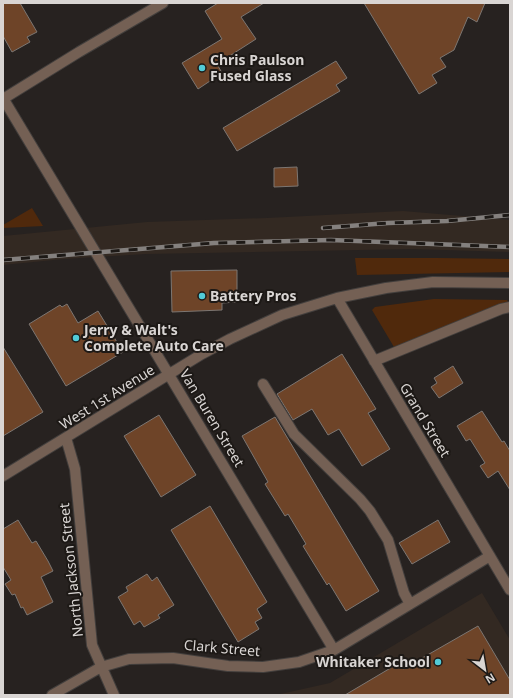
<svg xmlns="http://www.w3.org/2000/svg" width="513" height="698" font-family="'Noto Sans',sans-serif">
<rect width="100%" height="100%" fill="#272220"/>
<path fill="#332922" d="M403 211 510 220V252L412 249 146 254 64 259 3 265V236L147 222 267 218Z
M482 593 510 640V695H276L330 683Z"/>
<path fill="#50290c" d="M32 208 43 226 3 228V225Z
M355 258H438L510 259V272L357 275Z
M434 299 507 300 508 302 394 347 372 310 375 307Z"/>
<path fill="#6e4428" stroke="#7c7672" d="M3 3H20L37 32 27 37 30 42 12 52 3 36Z
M218 3H264L241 17 256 39 217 64 222 73 198 89 182 63 222 39 205 11Z
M364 3H485L477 22 468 17 454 50 440 58 446 67 432 75 437 83 419 94Z
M336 61 347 78 336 85 340 91 237 151 223 128Z
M297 167 298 186 274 187V168Z
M237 270V302L222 303V310L172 312 171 271Z
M67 304 78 323 98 311 123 352 66 386 29 324 60 305 62 307Z
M3 347 43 412 3 436Z
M342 354 376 409 368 413 390 449 362 466 339 429 328 435 312 409 293 420 277 394Z
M453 366 463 383 439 398 431 387 437 383 434 378Z
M482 411 502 442 504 441 510 451V490L498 471 488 478 480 466 485 463 470 439 466 441 457 426Z
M159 415 196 475 161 497 124 436Z
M275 417 379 591 346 611 329 583 327 585 303 546 306 544 288 514 285 516 265 484 268 482 242 436Z
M210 506 267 602 257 609 262 618 255 622 259 629 238 642 171 530Z
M18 520 32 543 36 541 48 561 53 571 41 577 53 602 27 615 23 607 21 608 15 594 12 595 5 584 11 580 3 567V529Z
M438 520 450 542 412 564 399 543Z
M147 574 152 581 157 577 174 605 158 615 160 618 144 627 140 621 134 625 118 597 128 591 126 587Z
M478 626 510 680V695H345L399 663 403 669Z"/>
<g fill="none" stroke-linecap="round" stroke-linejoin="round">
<defs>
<path id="minor" d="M3 98 334 650
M3 99 79 52 163 3
M337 298 510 590
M374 361 501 309 510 307
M263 384 294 434 360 499 370 511 388 540 404 593 410 604
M66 438 75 469 92 645 114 695
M3 476 202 354 230 339 282 315 337 298 386 288 433 282 510 283
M52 695 101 667 129 659 173 658 228 666 263 667 299 662 334 650 490 556"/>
</defs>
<use href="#minor" stroke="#433f3d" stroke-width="12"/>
<use href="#minor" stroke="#746054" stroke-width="10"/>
<defs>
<path id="rail" d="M323 228 388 223 447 221 510 215
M3 260 214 243 331 240 510 247"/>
</defs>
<use href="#rail" stroke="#84807e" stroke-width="4.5"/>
<use href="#rail" stroke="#1d1916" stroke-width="3" stroke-dasharray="9" stroke-linecap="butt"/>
</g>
<g fill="#52cbd7" stroke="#1d1916" stroke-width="1.5">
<circle cx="202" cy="68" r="4"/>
<circle cx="202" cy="296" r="4"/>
<circle cx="76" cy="338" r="4"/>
<circle cx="438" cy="662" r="4"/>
</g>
<g text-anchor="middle" stroke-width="4" stroke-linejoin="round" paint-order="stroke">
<g font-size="14" font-weight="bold" fill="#d9d5d3" stroke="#1d1916" text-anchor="start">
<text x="210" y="65">Chris Paulson<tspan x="210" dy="16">Fused Glass</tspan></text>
<text x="210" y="301">Battery Pros</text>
<text x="84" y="335">Jerry &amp; Walt's<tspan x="84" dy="16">Complete Auto Care</tspan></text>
<text x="430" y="667" text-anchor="end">Whitaker School</text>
</g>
<g font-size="14" fill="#d9d5d3" stroke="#1d1916">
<text transform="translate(107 397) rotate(-32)" y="5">West 1st Avenue</text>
<text transform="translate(212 418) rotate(59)" y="5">Van Buren Street</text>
<text transform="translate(425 420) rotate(59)" y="5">Grand Street</text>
<text transform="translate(71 570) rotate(-96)" y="5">North Jackson Street</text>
<text transform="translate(222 648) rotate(5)" y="5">Clark Street</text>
</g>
</g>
<rect width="513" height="698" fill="none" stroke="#d9d5d3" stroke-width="8"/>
<g transform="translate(485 670) rotate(149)" stroke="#1d1916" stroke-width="3" paint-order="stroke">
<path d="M0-3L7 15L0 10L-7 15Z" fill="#d9d5d3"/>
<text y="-6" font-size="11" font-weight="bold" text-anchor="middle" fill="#d9d5d3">N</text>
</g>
</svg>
